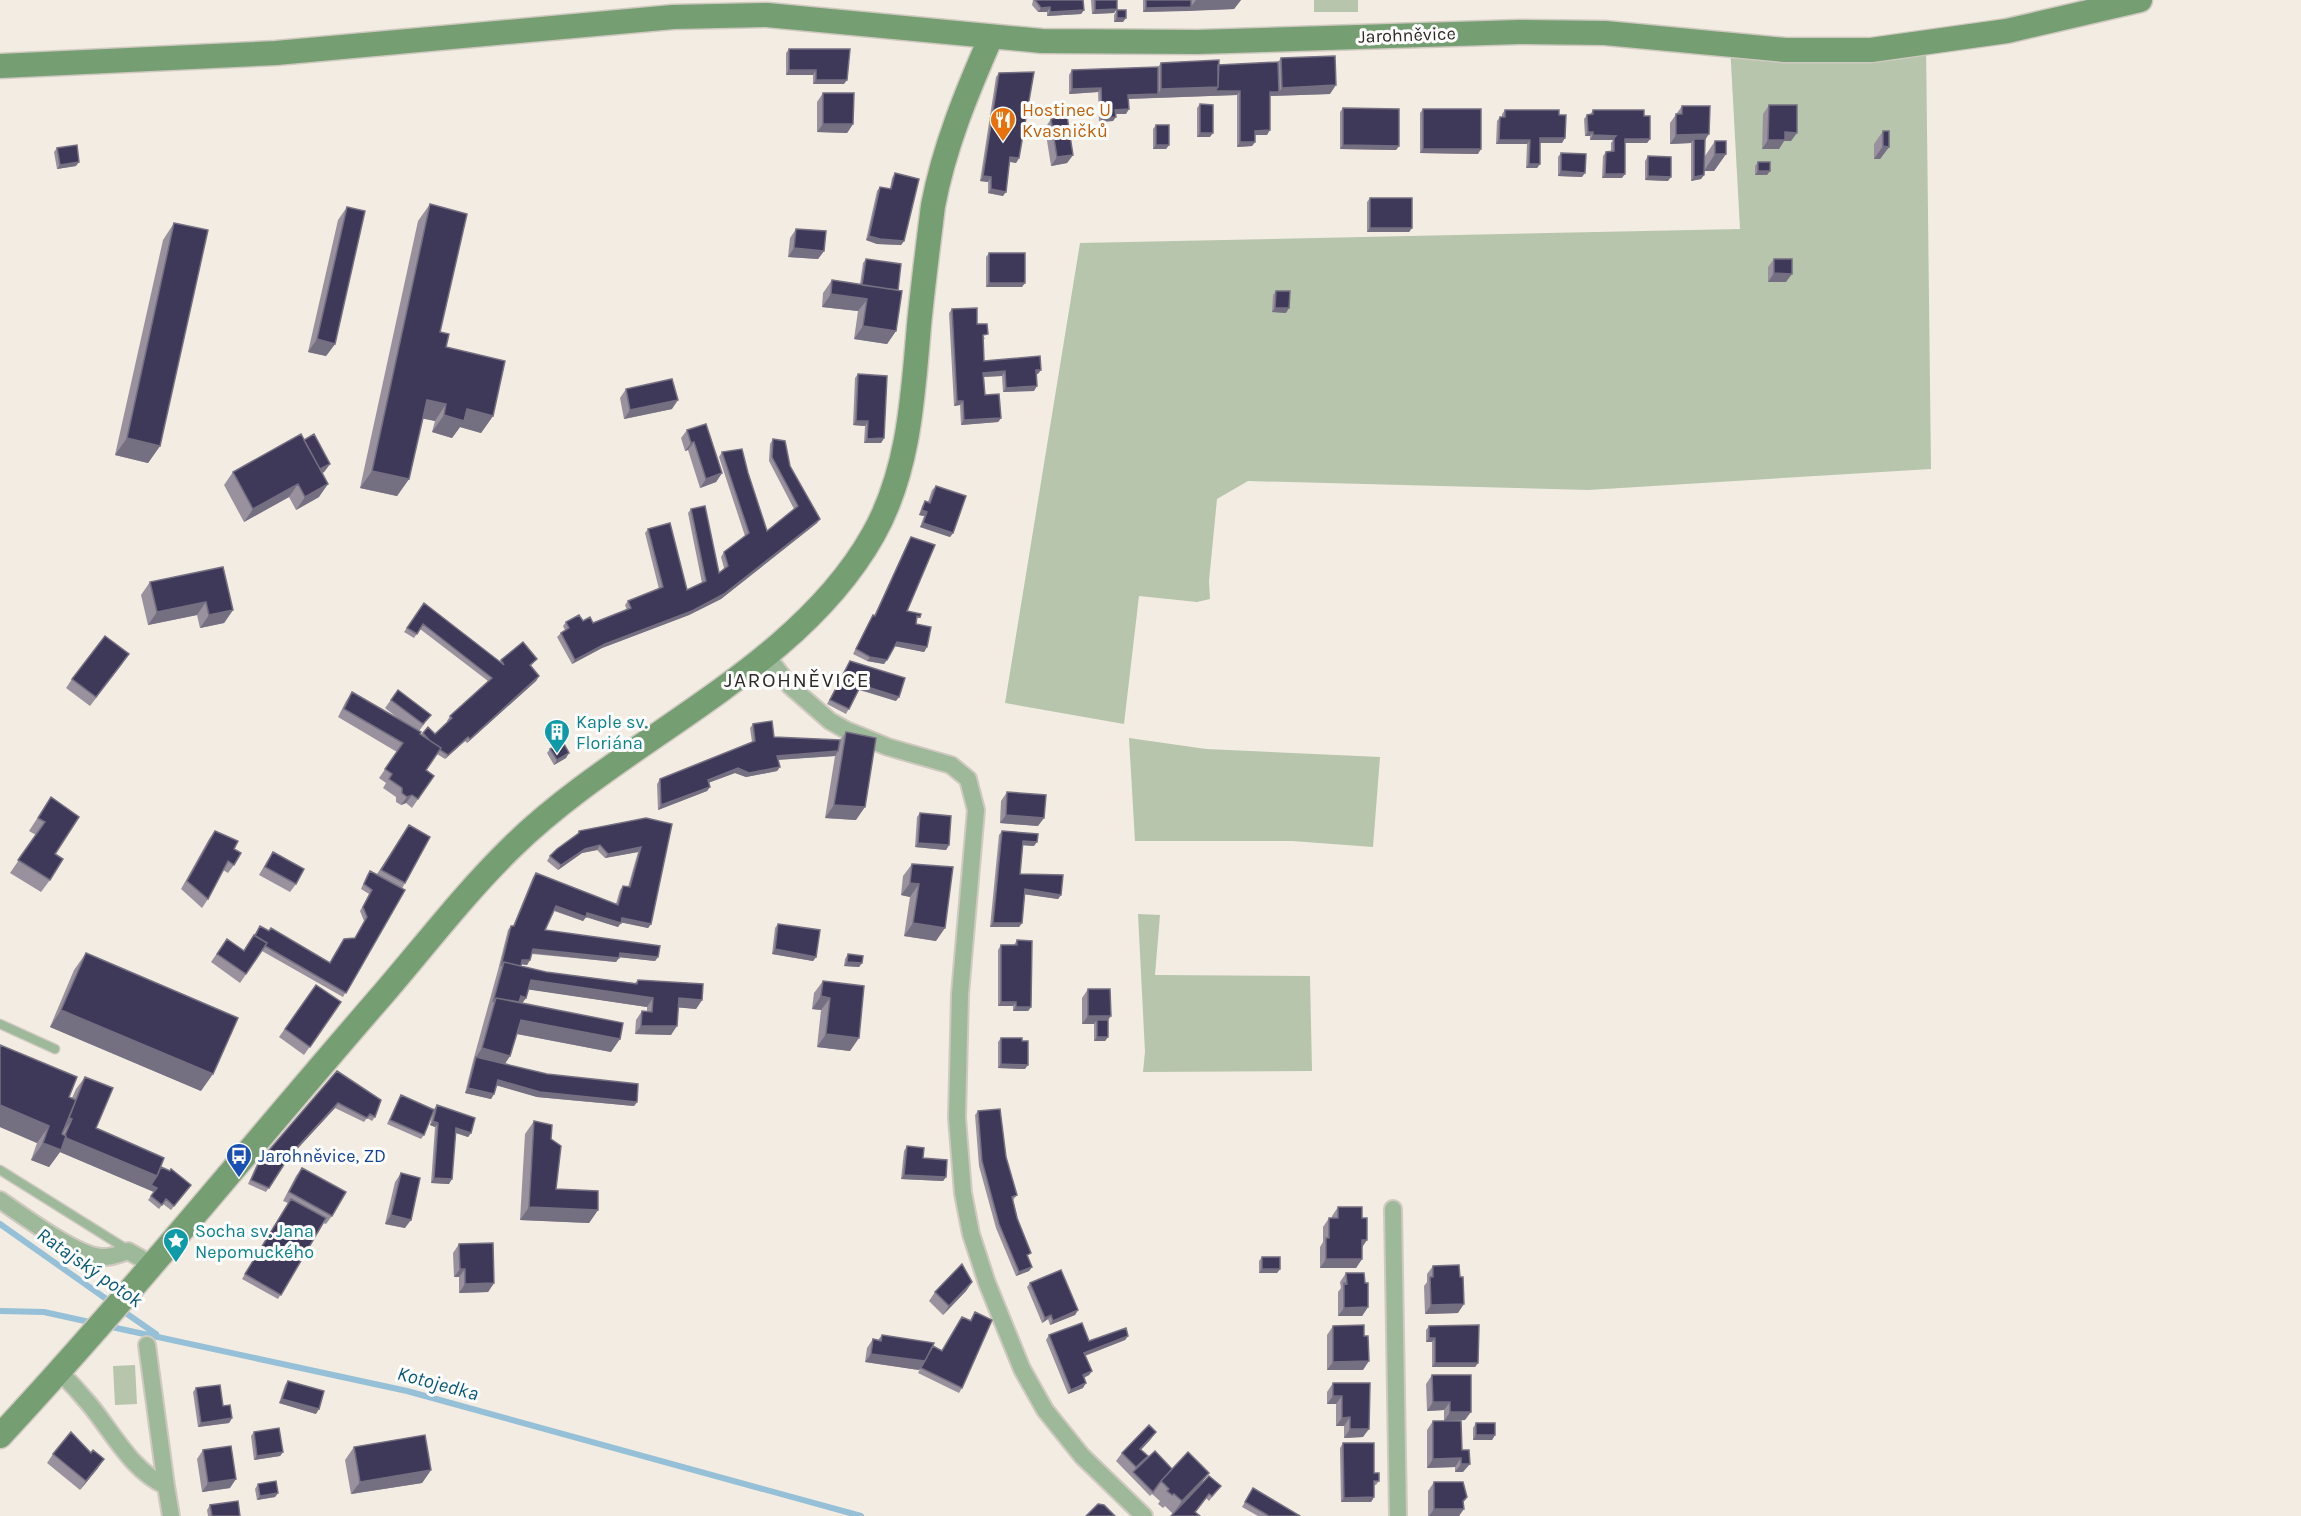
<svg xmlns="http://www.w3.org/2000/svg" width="2301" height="1516" font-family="Karla,sans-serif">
<rect width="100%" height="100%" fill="#f3ece2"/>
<path fill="#b7c5ad" d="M1314 0H1358V12H1314Z
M1926 43 1931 469 1588 490 1248 481 1217 499 1209 581 1210 599 1197 602 1139 596 1124 724 1005 703 1080 243 1740 229 1730 45Z
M1129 738 1206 749 1380 757 1373 847 1292 841H1135Z
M1138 914 1160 915 1155 975 1310 976 1312 1071 1143 1072 1145 1052Z
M135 1365 137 1404 115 1405 113 1366Z"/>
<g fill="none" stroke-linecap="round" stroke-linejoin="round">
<path stroke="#96c0d7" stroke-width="6" d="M0 1224 112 1303
M120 1309 156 1334
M0 1311 44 1312 94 1323
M107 1326 407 1391 861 1516"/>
<defs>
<path id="lane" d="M0 1024 55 1049
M0 1170 128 1250"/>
<path id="street" d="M767 656 790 686 830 721 846 730 888 747 951 765 968 779 976 810 960 994 957 1118 963 1193 971 1234 987 1283 1022 1369 1045 1410 1082 1456 1144 1516
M0 1200C22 1215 77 1256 101 1257 111 1258 119 1254 128 1251L151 1264
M1393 1209 1398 1516
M147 1345 166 1486
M58 1370C69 1381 80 1393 90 1405 113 1433 132 1471 166 1486L171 1516"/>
<path id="secondary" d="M0 66 276 53 673 17 767 15 1042 41 1197 42 1519 32 1605 33 1785 50H1871L2007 31 2140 0
M0 1436C133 1293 256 1140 384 993 426 944 465 893 511 848 621 739 796 672 873 535 909 472 913 396 919 325 923 285 928 246 933 206 944 147 967 92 991 37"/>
</defs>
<use href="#lane" stroke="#cfc9c0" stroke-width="11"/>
<use href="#street" stroke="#cfc9c0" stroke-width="20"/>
<use href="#secondary" stroke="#cfc9c0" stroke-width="27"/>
<use href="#lane" stroke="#9db99a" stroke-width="8"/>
<use href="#street" stroke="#9db99a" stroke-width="16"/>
<use href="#secondary" stroke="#759e72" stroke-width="24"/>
</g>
<path fill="#99929e" d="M1033 0H1083L1084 10 1081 14 1047 16V12H1038L1032 5Z
M1091 0H1117V9L1114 13 1092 14Z
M1143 0H1241L1234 9 1143 12Z
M1117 10 1123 22H1114V15Z
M789 49 844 84H813V75H786V53Z
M1281 58 1330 94 1270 96 1267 135H1255V142L1252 146 1237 147V95L1128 99 1126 114H1116L1113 121 1099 122 1098 92 1069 94V75L1072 70 1158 67 1161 63 1218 65 1278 62Z
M999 73 1019 158 1016 163 1010 162 1003 196 988 193V182L980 181 996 77Z
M823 93 853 124 847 133 817 132V102Z
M1200 104 1210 137H1197V108Z
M1769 105 1791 141H1784L1779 149H1762L1763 114Z
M1682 106 1705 141V156L1715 141 1726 154 1714 171H1704V175L1701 179 1691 181V143L1670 144V123Z
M1343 108 1399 146 1396 150 1340 149V112Z
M1423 109 1478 154 1420 153V113Z
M1505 110 1559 115 1562 143H1540V164L1537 168H1526L1527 144H1496L1497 121 1500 117H1502V114Z
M1593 110 1644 116 1650 139 1647 143H1625L1622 178H1602L1603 156 1606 152 1611 151V143L1613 140H1590V136H1585L1584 119 1587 115H1590Z
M1051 119 1073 155 1067 163 1051 166 1045 128Z
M1156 125 1169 145 1166 149H1153V129Z
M1883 131 1889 147 1880 159H1874V144Z
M57 148 76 166 57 169 54 152Z
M1561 153 1582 177 1558 176V157Z
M1648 156 1668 181 1645 180V161Z
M1758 162 1770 171 1767 175H1755V166Z
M895 173 904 241 901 245 877 244 866 240 877 191 880 187 890 189 892 178Z
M1370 198 1412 228 1409 232H1367V202Z
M430 204 440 332 446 347 493 416 481 433 460 427 452 438 432 432 435 421 423 418 409 479 397 496 360 488 418 221Z
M347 207 335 344 326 356 308 352 338 220Z
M174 223 160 446 148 463 115 455 163 240Z
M796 229 824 251 818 259 788 257 790 238Z
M989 253 1022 287H986V257Z
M866 259 898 290 896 331 887 344 854 339 858 311 822 307 823 293 832 280 860 284 863 263Z
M1774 259 1786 282H1768V267Z
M1276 291 1286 313 1272 312 1273 295Z
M952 309 977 324 985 339H983L984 361 1038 374H1036L1034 391 1003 392 1002 376 984 377 985 395 1001 418 998 422 961 425 960 405 954 406 949 313Z
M858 374 884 438 881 443H864L865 426 853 425 855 378Z
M626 389 672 409 624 419 620 398Z
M687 430 722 473 716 482 700 488 688 450 685 451 681 438Z
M773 439 790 466 817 523 721 599 689 615 602 648 572 664 557 637 561 633 565 630 563 626 566 622 583 621 593 623 627 610 625 605 628 601 659 589 645 533 648 529 687 590 702 583 688 513 691 509 719 573 724 568 721 557 724 552 745 536 719 457 722 452 748 473 767 531 794 509 769 461 770 444Z
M304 440 330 464 324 472 322 473 319 497 296 510 289 497 244 522 224 485 233 472Z
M936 486 953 533 950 537 920 527 924 516 919 515 922 506 925 501 928 502 932 490Z
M911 537 907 611 917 622 916 621V624L927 647 924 652 894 646 884 664 867 661 853 654 870 620 873 615 874 616 908 542Z
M150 582 233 610 224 623 200 628 197 615 148 625 141 595Z
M424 603 500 662 501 660 537 659 531 666 539 676 536 681 467 743 465 741 445 759 437 754 426 770 434 776 412 808 406 803 401 805 396 802V797L383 788 386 783 379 778 397 752 338 717 346 701 352 692 400 720 385 708 398 690 425 723 419 731 420 734H421L423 733 435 734 448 722 447 721 450 716 488 681 420 629 414 638 404 632Z
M850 661 896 701 859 690 846 714 827 704Z
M123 663 90 706 66 688 72 679Z
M753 724 774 737 840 740 846 732 856 820 825 818 835 756 778 760 780 767 777 771 746 777 735 773 708 783 710 787 707 791 658 810 657 784 660 779 752 742 750 728Z
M550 749 566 758 554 765 547 753Z
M1007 792 1038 826 1000 823 1001 801Z
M51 797 55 854 50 880 41 892 10 873 36 835 29 831Z
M920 813 949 845 946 850 915 847 917 817Z
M646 818 651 924 648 928 621 922 618 927 586 917 583 921 554 911 545 930 658 957 655 961 619 957 616 962 532 954 530 960 527 965 521 964V966L546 972 635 983 638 980 702 1000 696 1009 678 1007 671 1035 635 1034 636 1020 642 1011 647 1012V1007L528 989 526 998 522 1003 611 1052 517 1034 510 1056 505 1064 637 1102 634 1106 537 1097 497 1085 494 1094 491 1099 465 1093 473 1061 498 970 508 930 511 926H513L533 877 536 873 616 904 620 890 623 886 628 887 638 852 605 858 597 850 582 853 558 870 547 861 550 856 576 836 579 831Z
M215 831 234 849V865L228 873 223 870 208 899 202 908 181 889 209 839Z
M1002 831 1034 846 1023 845 1020 874 1061 895 1058 899 1025 894 1022 923 1019 927H990L999 835Z
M403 834 405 883 343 997 262 951 240 983 211 962 227 939 244 950 260 926 330 963 355 938 364 921 360 911 369 894 361 889 367 875 370 871 377 874Z
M273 852 296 884 290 892 259 875 267 861Z
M912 864 936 941 904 936 910 897 901 895 903 876Z
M778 924 816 957 813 961 772 954 775 928Z
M1017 940 1031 1007 1028 1011H1013V1006H998V950L1001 945H1014Z
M86 953 201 1091 50 1027 74 970Z
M848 954 862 963 859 967 844 966 845 959Z
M823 981 850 1051 817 1047 821 1010 812 1009 814 993Z
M316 985 341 1002 304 1055 279 1037Z
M1088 989 1108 1020V1037L1105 1041H1094V1024H1082V998Z
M1001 1038 1022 1041 1025 1069 998 1068V1042Z
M0 1045 69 1097 72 1098 76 1089 85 1077 96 1128 191 1185 171 1210 163 1204 159 1209 148 1200 154 1192 60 1152 49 1167 31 1160 37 1143 0 1127Z
M337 1071 375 1117 372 1121 367 1118 364 1122 335 1108 288 1159 266 1192 248 1184 256 1166 259 1162Z
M401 1095 434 1109 437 1105 471 1133 468 1137 456 1133 449 1184 431 1183 435 1127 430 1125 433 1111 424 1135 421 1139 387 1124 398 1100Z
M978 1111 1006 1157 1017 1195 1013 1200 1028 1257 1032 1267 1029 1271 1016 1276 996 1228 979 1166 975 1115Z
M534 1121 551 1139 556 1189 598 1210 589 1223 520 1220 525 1134Z
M907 1146 946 1177 943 1181 901 1179 904 1151Z
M302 1168 332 1216 326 1224 323 1223 278 1299 242 1279 288 1203 283 1201 296 1176Z
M401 1173 405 1228 385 1224 395 1182Z
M1338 1207 1362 1249V1259L1356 1268H1320V1247L1323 1242V1227L1329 1218H1332V1216Z
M459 1244 494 1283 488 1292 459 1293V1277H454L453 1253Z
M1262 1257 1280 1269 1277 1273H1259V1261Z
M1433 1266 1458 1313 1425 1314 1424 1286 1427 1282V1274Z
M1346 1273 1365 1283 1368 1307 1362 1316H1338V1292L1341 1288 1340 1282Z
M972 1282 966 1291 943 1315 929 1301 935 1292Z
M1030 1283 1078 1310 1075 1315 1050 1325 1048 1319 1042 1323 1027 1287Z
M975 1312 962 1388 959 1393 918 1373 920 1369 919 1370 865 1362 867 1348 873 1339 878 1340 882 1335 942 1350 970 1320Z
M1333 1326 1363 1370H1327V1335Z
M1429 1326 1478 1363 1475 1367H1432V1342H1426V1330Z
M1049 1335 1089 1341 1128 1336 1125 1340 1085 1356 1092 1371 1089 1375 1084 1378 1083 1388 1068 1394 1046 1340Z
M1432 1375 1465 1420 1444 1421V1410L1427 1411 1426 1384Z
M288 1381 316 1414 279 1403 285 1385Z
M1333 1383H1370L1363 1437 1344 1438V1426H1336V1404H1327V1392Z
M196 1388 223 1406 232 1418 229 1423 198 1427 193 1392Z
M1433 1421 1462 1450 1463 1472H1455V1467L1427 1468V1430Z
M1476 1423 1495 1435 1492 1440H1473V1428Z
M254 1432 283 1452 280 1456 254 1460 251 1436Z
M1156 1432 1150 1440 1141 1450 1148 1456 1144 1461 1172 1469 1203 1482 1221 1486 1209 1501 1206 1498 1173 1514 1165 1506 1163 1508 1158 1504 1160 1501 1152 1494 1150 1496 1116 1461 1122 1453Z
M1343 1443 1374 1473 1379 1481 1376 1485H1374V1497L1371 1502H1341L1340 1448Z
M354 1447 431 1470 422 1483 351 1494 345 1460Z
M203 1450 230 1488 202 1492 197 1459Z
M53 1454 98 1468 80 1490 47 1463Z
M1434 1482 1467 1497 1463 1502 1459 1516H1428V1491Z
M258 1484 278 1493 275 1497 257 1500 255 1489Z
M1253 1488 1300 1516H1258L1242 1507Z
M210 1505 240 1516H208L207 1510Z"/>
<path fill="#756f82" d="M1196 0H1241L1234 9 1188 11Z
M1050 7 1047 12H1038L1041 8Z
M1191 7 1188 11 1143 12 1146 8Z
M1117 9 1114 13 1092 14 1095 10Z
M1084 10 1081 14 1047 16 1050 12Z
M1117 18H1126L1123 22H1114Z
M789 70H816L813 75H786Z
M816 80H847L844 84H813Z
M1336 85 1330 94 1267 96 1270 92H1279L1282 88Z
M1218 87 1240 91 1237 95 1125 99 1128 95 1158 94 1161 89Z
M1101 88 1098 92 1069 94 1072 89Z
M1129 109 1126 114H1112L1115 110Z
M1116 117 1113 121 1099 122 1102 118Z
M823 124H853L847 133 817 132Z
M1270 130 1267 135H1252L1255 131Z
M1588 132H1593L1590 136H1585Z
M1785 132 1797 133 1791 141H1784L1779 149H1762L1768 140Z
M1200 133H1213L1210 137H1197Z
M1709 134 1703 143 1694 139 1691 143 1670 144 1676 135Z
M1593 135 1616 136 1613 140H1590Z
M1540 138H1565L1562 143H1537Z
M1625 139H1650L1647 143H1622Z
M1499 140H1530L1527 144H1496Z
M1240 142H1255L1252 146 1237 147Z
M1156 145H1169L1166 149H1153Z
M1343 145 1399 146 1396 150 1340 149Z
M1883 146 1889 147 1880 159H1874Z
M1423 149H1481L1478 154 1420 153Z
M1715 154H1726L1714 171H1704Z
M1073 155 1067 163 1051 166 1057 157Z
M1010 157 1019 158 1016 163 1007 161Z
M79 162 76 166 57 169 60 165Z
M1529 164H1540L1537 168H1526Z
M1561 171 1585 173 1582 177 1558 176Z
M1758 171H1770L1767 175H1755Z
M1605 174H1625L1622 178H1602Z
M1704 175 1701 179 1691 181 1694 177Z
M983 176 991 177 988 182 980 181Z
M1648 176 1671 177 1668 181 1645 180Z
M991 189 1006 192 1003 196 988 193Z
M1370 228H1412L1409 232H1367Z
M869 236 904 241 901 245 877 244 866 240Z
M794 248 824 251 818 259 788 257Z
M1774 273 1792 274 1786 282H1768Z
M989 283H1025L1022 287H986Z
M831 294 858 298 894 303 867 300 858 311 822 307Z
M1275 308H1289L1286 313 1272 312Z
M863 326 896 331 887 344 854 339Z
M317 339 335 344 326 356 308 352Z
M1036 370H1041L1038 374H1033Z
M1005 371 1002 376 980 377 983 373Z
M1037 386 1034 391 1003 392 1006 388Z
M427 400 446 404 435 421 415 417Z
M678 400 672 409 624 419 630 410Z
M957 401H963L960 405 954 406Z
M467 409 493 416 481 433 460 427 452 438 432 432 444 415Z
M1001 418 998 422 961 425 964 420Z
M856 421H868L865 426 853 425Z
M127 438 160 446 148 463 115 455Z
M884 438 881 443H864L867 439Z
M694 442 688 450 685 451 691 443Z
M330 464 324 472 310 480 316 472Z
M372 471 409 479 397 496 360 488Z
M722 473 716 482 700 488 706 479Z
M298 484 289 497 244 522 253 509Z
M328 484 319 497 296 510 305 497Z
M922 510 927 512 924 516 919 515Z
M820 519 817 523 721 599 689 615 602 648 572 664 575 660Z
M923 523 953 533 950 537 920 527Z
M206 602 197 615 148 625 157 612Z
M233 610 224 623 200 628 209 615Z
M897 642 927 647 924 652 894 646Z
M870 657 887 660 884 664 867 661Z
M539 676 536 681 467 743 470 739Z
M861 685 899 697 896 701 858 689Z
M468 737 465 741 445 759 448 755Z
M838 751 835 756 774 760 777 756Z
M569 753 566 758 554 765 557 760Z
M780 767 777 771 746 777 735 773 705 784 708 780 738 768Z
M710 787 707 791 658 810 661 805Z
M412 795 406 803 401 805 407 797Z
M834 805 865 807 856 820 825 818Z
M1006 815 1044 818 1038 826 1000 823Z
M1023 841 1037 842 1034 846 1020 845Z
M918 843 949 845 946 850 915 847Z
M600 845 597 850 582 853 558 870 561 865 585 849Z
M641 847 638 852 605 858 608 854Z
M910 883 919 884 910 897 901 895Z
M1025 889 1061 895 1058 899 1022 894Z
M556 906 587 913 621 923 618 927 586 917 583 921 553 910Z
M622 918 651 924 648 928 619 922Z
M913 923 945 928 936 941 904 936Z
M993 923H1022L1019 927H990Z
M533 949 619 958 616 962 530 953Z
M775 949 816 957 813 961 772 954Z
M620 953 658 957 655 961 617 957Z
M522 960H530L527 965 519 964Z
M847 962 862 963 859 967 844 966Z
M531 980 653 998 647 1007 525 989Z
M521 996 526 998 520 1006 515 1005Z
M821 996 830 998 821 1010 812 1009Z
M679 998 702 1000 696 1009 673 1007Z
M1001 1002H1016L1013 1006H998Z
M1016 1007H1031L1028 1011H1013Z
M61 1010 213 1074 201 1091 50 1027Z
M1088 1016H1111L1105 1024 1097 1020 1094 1024H1082Z
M521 1020 620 1039 611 1052 512 1033Z
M641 1026H677L671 1035 635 1034Z
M826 1034 859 1038 850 1051 817 1047Z
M1097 1037H1108L1105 1041H1094Z
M482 1048 510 1056 501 1069 476 1057Z
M1001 1064 1028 1065 1025 1069 998 1068Z
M498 1080 637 1102 634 1106 537 1097 495 1085Z
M468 1088 494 1094 491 1099 465 1093Z
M338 1103 335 1108 287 1160 290 1155Z
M0 1105 49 1126 37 1143 0 1127Z
M68 1118 72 1119 63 1132Z
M433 1121 438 1123 435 1127 430 1125Z
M456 1128 471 1133 468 1137 453 1132Z
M65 1137 157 1176V1188L154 1192 60 1152 49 1167 31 1160 43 1143Z
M904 1175 946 1177 943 1181 901 1179Z
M434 1178 452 1179 449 1184 431 1183Z
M529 1207 598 1210 589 1223 520 1220Z
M391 1215 411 1220 405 1228 385 1224Z
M1362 1240H1367L1361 1249Z
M1326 1259H1362L1356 1268H1320Z
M1032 1267 1029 1271 1016 1276 1019 1272Z
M460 1269H465L459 1277H454Z
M1262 1269H1280L1277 1273H1259Z
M972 1282 966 1291 943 1315 949 1306Z
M494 1283 488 1292 459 1293 465 1284Z
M1464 1304 1458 1313 1425 1314 1431 1305Z
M1368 1307 1362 1316H1338L1344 1308Z
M1078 1310 1075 1315 1050 1325 1053 1321Z
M1051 1315 1048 1319 1042 1323 1045 1318Z
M1128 1336 1125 1340 1081 1357 1084 1353Z
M1429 1338H1435L1432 1342H1426Z
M871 1354 925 1361 919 1370 865 1362Z
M1369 1361 1363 1370H1327L1333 1362Z
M1435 1363H1478L1475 1367H1432Z
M1092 1371 1089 1375 1080 1379 1083 1375Z
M1086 1383 1083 1388 1068 1394 1071 1390Z
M1333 1396H1342L1336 1404H1327Z
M282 1399 319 1409 316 1414 279 1403Z
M1433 1402H1450L1444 1410 1427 1411Z
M1450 1412H1471L1465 1420 1444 1421Z
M1350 1417 1344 1426H1336L1342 1418Z
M232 1418 229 1423 198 1427 201 1423Z
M1350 1429H1369L1363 1437 1344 1438Z
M1156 1432 1150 1440 1134 1457 1140 1449Z
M1476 1435H1495L1492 1440H1473Z
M283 1452 280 1456 254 1460 257 1456Z
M1461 1458 1455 1467 1427 1468 1433 1459Z
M104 1459 98 1468 80 1490 86 1481Z
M1461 1464H1470L1463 1472H1455Z
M431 1470 422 1483 351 1494 360 1482Z
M1209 1473 1200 1485 1173 1514 1182 1501Z
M236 1479 230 1488 202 1492 208 1483Z
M278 1493 275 1497 257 1500 260 1496Z
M1374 1497 1371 1502H1341L1344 1498Z
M1467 1497 1461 1506 1464 1509 1459 1516H1429L1434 1509 1463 1501Z"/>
<path fill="#3f3959" stroke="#756f82" stroke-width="1.5" d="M1035 0H1083L1084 10 1050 12V7L1041 8Z
M1095 0H1117V9L1095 10Z
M1146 0H1191V7L1146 8Z
M1117 10H1126V18H1117Z
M789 49H850L847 80H816V70H789Z
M1335 56 1336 85 1282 88 1281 58Z
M1219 60 1218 87 1161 89V63Z
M1278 62 1279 92H1270V130L1255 131V142H1240V91H1215L1218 87V65Z
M1158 67V94L1128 95 1129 109 1115 110 1116 117 1102 118 1101 88 1072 89V70Z
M1034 72 1019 158 1010 157 1006 192 991 189V177L983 176 999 73Z
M823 93H854L853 124H823Z
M1200 104 1213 105V133H1200Z
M1769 105H1797V133L1785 132V140H1768Z
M1682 106H1710L1709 134 1676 135V114H1682Z
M1343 108 1399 109V146L1343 145Z
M1423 109H1481V149H1423Z
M1505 110H1559V115H1566L1565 138H1540V164H1529L1530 140H1499L1500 117H1505Z
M1593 110H1644V116H1650V139H1625V174H1605L1606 152 1614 151V138L1616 136 1593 135V132H1588L1587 115 1593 114Z
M1067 116 1073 155 1057 157 1051 119Z
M1156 125H1169V145H1156Z
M1883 131H1889V147L1883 146Z
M1694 139H1705L1704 175 1694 177Z
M1715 141H1726V154H1715Z
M77 145 79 162 60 165 57 148Z
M1561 153 1586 154 1585 173 1561 171Z
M1648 156 1671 157V177L1648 176Z
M1758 162H1770V171H1758Z
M895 173 919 179 904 241 880 239 869 236 880 187 891 189Z
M1370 198H1412V228H1370Z
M430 204 467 214 440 332 449 334 446 347 505 361 493 416 467 409 464 421 444 415 446 404 427 400 409 479 372 471Z
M347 207 365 211 335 344 317 339Z
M174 223 208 230 160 446 127 438Z
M796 229 826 231 824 251 794 248Z
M989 253H1025V283H989Z
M866 259 901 264 898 290 862 285Z
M1774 259H1792V274L1774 273Z
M832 280 902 291 896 331 863 326 867 299 831 294Z
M1276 291H1290L1289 308H1275Z
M977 308V324H987L988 334 983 335 984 361 1040 356 1041 370H1036L1037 386 1006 388 1005 371 983 373 985 395 999 394 1001 418 964 420 963 401H957L952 309Z
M858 374 887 376 884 438 867 439 868 421H856Z
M672 379 678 400 630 410 626 389Z
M706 424 722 473 706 479 694 442 691 443 687 430Z
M301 434 328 484 305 497 298 484 253 509 233 472Z
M314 434 330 464 320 469 304 440Z
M773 439 785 441 790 466 820 519 724 594 692 611 605 644 575 660 561 633 569 628 566 622 579 615 583 621 590 617 593 623 631 608 628 601 663 587 648 529 670 523 687 590 706 581 691 509 705 506 719 573 728 566 724 552 749 533 722 452 742 449 748 473 767 531 798 506 772 457Z
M936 486 966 496 953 533 923 523 927 512 922 510 925 501 930 503Z
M911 537 935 545 907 611 921 614 920 617 917 616 916 624 931 627 927 647 897 642 887 660 870 657 856 649 873 615 875 616Z
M223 567 233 610 209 615 206 602 157 612 150 582Z
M424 603 504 665 501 660 523 642 537 659 530 665 539 676 470 739 468 737 448 755 440 750 441 748 429 740 423 733 428 727 435 734 452 718 450 716 492 678 423 624 417 634 407 628Z
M105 636 129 654 96 697 72 679Z
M850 661 905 678 899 697 861 685 849 709 830 700Z
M398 690 431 715 423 724 391 700Z
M352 692 421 732 420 734 441 748 426 770 434 776 418 799 412 795 407 797 402 793V788L389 779 392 774 385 769 403 743 344 709Z
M772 721 774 737 840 740 838 751 777 756 780 767 749 773 738 768 708 780 710 787 661 805 660 779 755 741 753 724Z
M846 732 876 738 865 807 834 805Z
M563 742 569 753 557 760 550 749Z
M1007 792 1046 795 1044 818 1006 815Z
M51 797 79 817 55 854 63 859 50 880 18 860 45 822 38 818Z
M920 813 951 816 949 845 918 843Z
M646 818 672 824 651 924 622 918 621 923 587 913 586 917 556 906 545 930 660 946 658 957 620 953 619 958 533 949 530 960H522L521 966 504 962 501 966 511 926H514L536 873 618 905 623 886 630 887 641 847 608 854 600 845 585 849 561 865 550 856 557 849 579 833V831Z
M409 825 430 837 405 883 381 870Z
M215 831 238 841 234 849 241 853 234 865 228 861 208 899 187 881Z
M1002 831 1038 834 1037 842 1023 841 1020 874 1063 875 1061 895 1025 889 1022 923H993Z
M273 852 304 869 296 884 265 867Z
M912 864 953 867 945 928 913 923 919 884 910 883Z
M370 871 405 890 346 993 265 946 267 943 255 936 260 926 269 931 271 928 330 963 344 939 355 938 367 917 363 907 372 890 364 884Z
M778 924 820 930 816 957 775 949Z
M254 935 267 943 246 974 217 954 227 939 244 951Z
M1017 940 1032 941 1031 1007H1016V1002H1001V945H1017Z
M86 953 238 1018 213 1074 61 1010Z
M848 954 863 956 862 963 847 962Z
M504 962 546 972 637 984 638 980 703 984 702 1000 679 998 677 1026H641L642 1011 652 1012 653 998 531 980 526 998 521 996 519 1002 496 998 493 1002Z
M823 981 864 986 859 1038 826 1034 830 998 821 996Z
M316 985 341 1002 310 1047 285 1029Z
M1088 989H1110L1111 1016H1088Z
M496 998 623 1023 620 1039 521 1020 510 1056 482 1048Z
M1097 1020H1108V1037H1097Z
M1001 1038H1022V1041H1028V1065L1001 1064Z
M0 1045 77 1077 69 1097 76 1100 62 1134 66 1136 61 1150 43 1143 49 1126 0 1105Z
M476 1057 547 1074 638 1084 637 1102 540 1092 498 1080 494 1094 468 1088Z
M337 1071 381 1100 375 1117 370 1114 367 1118 338 1103 290 1155 269 1188 251 1180 259 1162Z
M85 1077 113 1088 96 1128 164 1158 157 1176 66 1138V1136L65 1135 72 1119 69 1118Z
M401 1095 434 1110 424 1135 390 1120Z
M437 1105 475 1118 471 1133 456 1128 452 1179 434 1178 438 1123 433 1121Z
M1000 1109 1006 1157 1017 1195 1012 1197 1017 1218 1031 1253 1027 1255 1032 1267 1019 1272 999 1224 982 1161 978 1111Z
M534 1121 552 1125 551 1139 561 1146 556 1189 598 1191V1210L529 1207Z
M907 1146 924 1148 923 1158 947 1160 946 1177 904 1175Z
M161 1167 170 1171 171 1169 191 1185 174 1206 166 1199 162 1205 151 1196 157 1188 151 1185 157 1176Z
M302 1168 346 1192 332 1216 289 1192Z
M401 1173 420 1178 411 1220 391 1215Z
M291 1199 326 1218 281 1295 245 1274Z
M1338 1207H1362V1218H1367V1240H1362V1259H1326V1238H1329V1218H1338Z
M493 1243 494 1283 465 1284V1269H460L459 1244Z
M1262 1257H1280V1269H1262Z
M962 1264 972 1282 949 1306 935 1292Z
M1459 1265 1460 1277H1463L1464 1304 1431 1305 1430 1277H1433V1266Z
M1061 1270 1078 1310 1053 1321 1051 1315 1045 1318 1030 1283Z
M1346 1273H1364L1365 1283H1368V1307L1344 1308V1283L1347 1284Z
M975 1312 992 1320 962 1388 921 1368 933 1346 942 1351 962 1317 971 1321Z
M1082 1323 1089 1341 1126 1328 1128 1336 1084 1353 1092 1371 1083 1375 1086 1383 1071 1390 1049 1335Z
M1364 1325V1336H1368L1369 1361 1333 1362V1326Z
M1479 1325 1478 1363H1435V1338H1429V1326Z
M882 1335 934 1343 925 1361 871 1354 873 1339 881 1341Z
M1432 1375H1471V1412H1450V1402H1433Z
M288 1381 324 1391 319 1409 282 1399Z
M1333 1383H1370L1369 1429H1350V1417L1342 1418V1396H1333Z
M220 1385 223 1406 230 1405 232 1418 201 1423 196 1388Z
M1433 1421H1461L1462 1450H1469L1470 1464H1461V1458L1433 1459Z
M1476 1423H1495V1435H1476Z
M1149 1425 1156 1432 1140 1449 1148 1456 1136 1467 1122 1453Z
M279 1428 283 1452 257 1456 254 1432Z
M71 1432 91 1453 93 1450 104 1459 86 1481 53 1454Z
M425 1435 431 1470 360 1482 354 1447Z
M1343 1443H1374V1473H1379V1481H1374V1497L1344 1498Z
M231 1446 236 1479 208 1483 203 1450Z
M1155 1451 1172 1469 1161 1481 1153 1492 1133 1472Z
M1188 1452 1209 1473 1182 1501 1174 1494 1172 1495 1167 1491 1169 1489 1161 1481Z
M1209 1476 1221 1486 1212 1496 1209 1494 1195 1512 1200 1516H1171Z
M276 1481 278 1493 260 1496 258 1484Z
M1434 1482H1463L1467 1497 1463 1501 1464 1509H1434Z
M1253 1488 1300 1516H1269L1245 1502Z
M238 1501 240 1516H212L210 1505Z
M1098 1504 1104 1505 1115 1516H1086Z"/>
<defs>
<symbol id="restaurant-pin" viewBox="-11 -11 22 30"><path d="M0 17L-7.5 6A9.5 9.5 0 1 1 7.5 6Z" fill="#e8710a" stroke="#fff"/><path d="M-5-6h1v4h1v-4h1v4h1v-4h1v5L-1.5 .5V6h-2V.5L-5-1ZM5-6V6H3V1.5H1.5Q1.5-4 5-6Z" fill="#fff"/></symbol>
<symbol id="building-pin" viewBox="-11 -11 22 30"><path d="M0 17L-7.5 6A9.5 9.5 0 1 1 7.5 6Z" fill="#0f9aa8" stroke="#fff"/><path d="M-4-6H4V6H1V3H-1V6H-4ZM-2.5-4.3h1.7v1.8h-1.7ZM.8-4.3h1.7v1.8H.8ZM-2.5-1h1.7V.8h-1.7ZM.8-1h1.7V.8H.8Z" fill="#fff"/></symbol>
<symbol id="bus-pin" viewBox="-11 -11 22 30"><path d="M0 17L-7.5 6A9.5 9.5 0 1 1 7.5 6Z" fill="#1a4fb4" stroke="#fff"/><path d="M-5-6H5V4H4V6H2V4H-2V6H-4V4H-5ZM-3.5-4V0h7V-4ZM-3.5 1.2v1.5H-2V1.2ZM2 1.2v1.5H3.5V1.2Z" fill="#fff"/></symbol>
<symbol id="sight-pin" viewBox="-11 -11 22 30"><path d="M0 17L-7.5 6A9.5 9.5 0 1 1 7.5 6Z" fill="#0f9aa8" stroke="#fff"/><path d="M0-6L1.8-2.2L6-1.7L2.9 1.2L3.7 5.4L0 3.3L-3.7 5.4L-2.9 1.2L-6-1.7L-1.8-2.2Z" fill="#fff"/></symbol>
</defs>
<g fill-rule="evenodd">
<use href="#restaurant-pin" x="988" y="105" width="30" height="40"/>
<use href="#building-pin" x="542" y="717" width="30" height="40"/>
<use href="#bus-pin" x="224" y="1141" width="30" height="40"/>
<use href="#sight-pin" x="161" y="1226" width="30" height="40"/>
</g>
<g text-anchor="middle" stroke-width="6" stroke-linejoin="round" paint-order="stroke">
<g font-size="18" fill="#2d2a27" stroke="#fff">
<text transform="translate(1407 35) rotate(-2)" y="6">Jarohněvice</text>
</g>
<g font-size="18" fill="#c56008" stroke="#fff" text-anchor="start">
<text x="1022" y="116">Hostinec U<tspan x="1022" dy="21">Kvasničků</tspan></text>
</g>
<g font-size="18" fill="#0d838f" stroke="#fff" text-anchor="start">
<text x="576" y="728">Kaple sv.<tspan x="576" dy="21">Floriána</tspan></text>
<text x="195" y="1237">Socha sv. Jana<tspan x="195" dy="21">Nepomuckého</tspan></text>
</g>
<g font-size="18" fill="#164399" stroke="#fff" text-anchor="start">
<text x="258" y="1162">Jarohněvice, ZD</text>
</g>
<g font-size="20" font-style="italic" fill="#0a5978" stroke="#fff">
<text transform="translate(90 1267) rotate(35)" y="7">Ratajský potok</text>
<text transform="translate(438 1383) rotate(15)" y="7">Kotojedka</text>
</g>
<g font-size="21" letter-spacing="1.5" fill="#2d2a27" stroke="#fff">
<text x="797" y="687">JAROHNĚVICE</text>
</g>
</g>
</svg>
